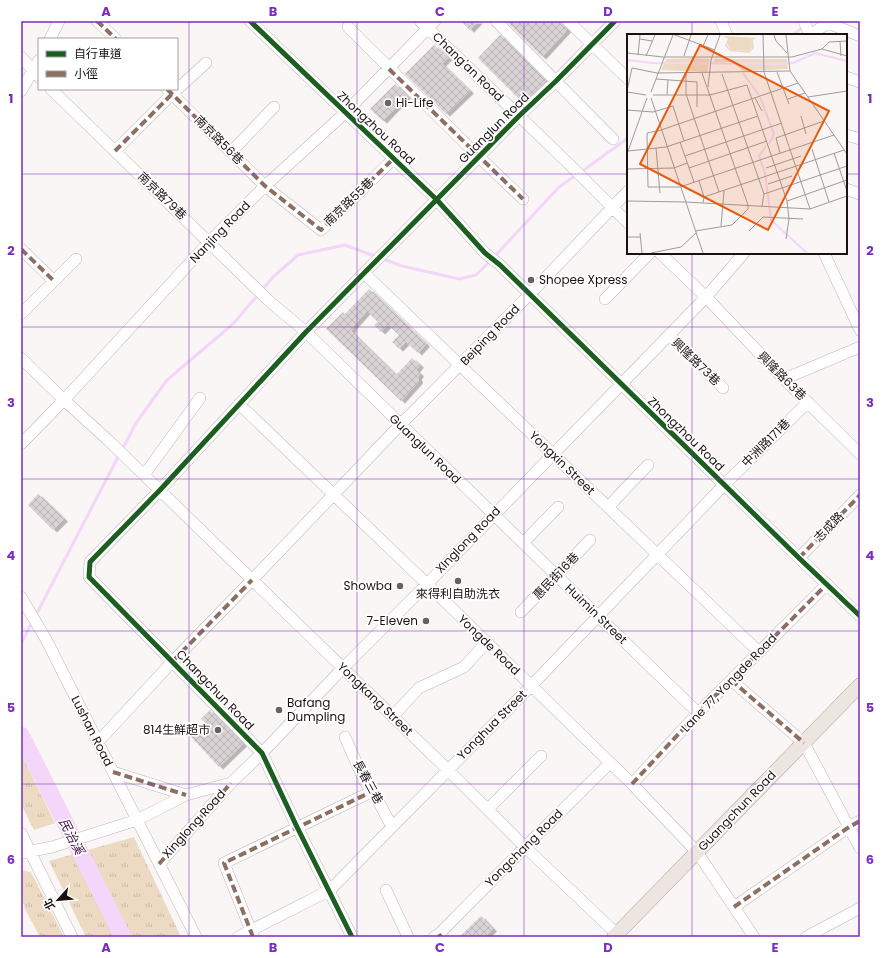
<svg xmlns="http://www.w3.org/2000/svg" width="881" height="958" font-family="Poppins,'Noto Sans TC',sans-serif">
<defs>
<pattern id="grass-tufts" width="24" height="20" patternUnits="userSpaceOnUse"><rect width="24" height="20" fill="#ecdac2"/><path d="M3 7l-1-3M5 7V3M7 7l1-3M15 17l-1-3M17 17v-4M19 17l1-3" fill="none" stroke="#cabaa6"/></pattern>
<pattern id="building-cross-hatch" width="8" height="8" patternUnits="userSpaceOnUse"><rect width="8" height="8" fill="#dad3d5"/><path d="M0 0l8 8M0 8l8-8" fill="none" stroke="#bab4b6"/></pattern>
<filter id="shadow"><feDropShadow dx="4" dy="2.5" stdDeviation="0" flood-color="#0004"/></filter>
</defs>
<rect width="100%" height="100%" fill="#faf6f5"/>
<path fill="url(#grass-tufts)" d="M21 754 55 823 34 830 21 804Z
M134 837 181 937H86L49 861Z
M21 870 31 872 64 937H40L25 909 21 897Z"/>
<g fill="none" stroke-linecap="round" stroke-linejoin="round">
<path stroke="#f3d6f9" stroke-width="3" d="M792 35 804 27
M581 172 628 138
M494 257 559 187 576 175
M383 259 402 266 459 279 476 275 490 261
M122 450 136 423 167 380 233 324 273 277 298 255 345 245 377 257
M36 615 119 455
M21 644 32 622"/>
<path stroke="#f3d6f9" stroke-width="17" d="M21 735 123 937"/>
</g>
<path fill="url(#building-cross-hatch)" filter="url(#shadow)" d="M461 21H479L470 30Z
M506 21H560L567 30 542 57Z
M500 35 546 81 523 103 478 58Z
M434 45 448 58 442 64 470 91 446 114 405 74Z
M395 84 407 96 383 121 370 109Z
M369 289 426 344 418 353 406 342 399 349 392 342 399 335 388 325 381 332 374 325 378 322 367 311 352 328 353 329 351 331 396 375 412 358 420 365 416 370 420 374 418 377 419 381 401 401 326 329 343 312 345 314Z
M38 494 64 519 53 530 28 505Z
M210 710 243 744 219 767 191 737 205 723 201 719Z
M481 916 493 929 485 937H459Z"/>
<g fill="none" stroke-linecap="round" stroke-linejoin="round">
<defs>
<path id="minor" d="M97 21 116 39
M250 21 437 200 485 253 500 265 799 558 860 616
M420 21 568 163 628 223
M496 21 613 139
M568 21 628 79
M721 21 727 35
M804 21 810 35
M828 23 860 36
M348 27 479 157 523 199
M810 35 831 21
M50 39 59 21
M21 57 39 77
M846 77 860 82
M51 89 269 301 306 332 698 713
M167 89 265 186 321 230 394 158
M21 91 39 60
M846 135 860 139
M115 151 172 94 206 63
M231 152 274 107
M846 189 860 194
M21 249 54 281
M660 253 706 297 784 379 860 454
M824 253 860 330
M364 273 759 652
M605 299 650 253
M21 314 76 259
M669 335 723 388
M21 358 64 400 109 441 448 770 525 847 620 937
M784 379 860 347
M239 404 427 584 632 784 697 852 754 937
M21 444 64 400 209 242 265 186 345 113 435 21
M144 475 200 398
M608 507 648 465
M523 543 558 507
M799 558 860 495
M21 597 47 641 196 937
M521 612 590 540
M731 680 804 743 860 848
M393 716 419 688 464 667 487 642
M345 737 365 782 373 791 392 827
M98 742 173 661 252 580 400 425 530 294 628 191
M113 772 186 795
M632 784 698 713 827 584
M488 809 541 756
M21 833 72 937
M21 853 52 847 137 820 186 795 231 783
M159 864 231 783 262 753 343 668 427 584 706 297 744 253
M386 890 408 937
M734 907 849 827 860 821
M253 936 224 863 373 791
M238 937 330 890 531 686 724 485 808 402
M352 937 297 827 262 753 89 577 90 562 160 490 306 332 519 116 556 81 615 21
M434 937 439 934 525 847 610 763
M806 937 860 908"/>
<path id="major" d="M614 937 860 685"/>
</defs>
<use href="#minor" stroke="#beb7b6" stroke-width="12"/>
<use href="#major" stroke="#b2a299" stroke-width="15"/>
<use href="#minor" stroke="#fefefe" stroke-width="11"/>
<use href="#major" stroke="#ede5e0" stroke-width="14"/>
<path stroke="#8d6e63" stroke-width="4" stroke-dasharray="8 4" stroke-linecap="butt" d="M97 21 116 39
M389 69 523 199
M167 89 265 186 321 230 394 158
M115 151 172 94
M21 249 54 281
M799 558 860 495
M173 661 252 580
M731 680 804 743
M113 772 186 795
M632 784 698 713 827 584
M159 864 231 783
M734 907 849 827 860 821
M439 934 441 937
M253 937 224 863 373 791"/>
<defs>
<path id="cycleway" d="M250 21 437 200 485 253 500 265 799 558 860 616
M352 937 297 827 262 753 89 577 90 562 160 490 306 332 519 116 556 81 615 21"/>
</defs>
<use href="#cycleway" stroke="#fff" stroke-width="8"/>
<use href="#cycleway" stroke="#1b5e20" stroke-width="5"/>
</g>
<path fill="none" stroke="#7b2cbf" stroke-width="1" stroke-opacity="0.55" d="M189 21V937M357 21V937M524 21V937M692 21V35M21 174H628M846 174H860M692 253V937M21 327H860M21 479H860M21 631H860M21 784H860"/>
<g fill="#696161" stroke="#fff" stroke-width="1.5">
<circle cx="388" cy="103" r="4"/>
<circle cx="531" cy="280" r="4"/>
<circle cx="458" cy="581" r="4"/>
<circle cx="400" cy="586" r="4"/>
<circle cx="426" cy="621" r="4"/>
<circle cx="279" cy="710" r="4"/>
<circle cx="218" cy="730" r="4"/>
</g>
<g text-anchor="middle" stroke-width="3.5" stroke-linejoin="round" paint-order="stroke">
<g font-size="12" fill="#1b1111" stroke="#fff">
<text transform="translate(468 67) rotate(44)" y="4">Chang'an Road</text>
<text transform="translate(376 128) rotate(43)" y="4">Zhongzhou Road</text>
<text transform="translate(494 128) rotate(-45)" y="4">Guanglun Road</text>
<text transform="translate(219 140) rotate(45)" y="4">南京路56巷</text>
<text transform="translate(162 196) rotate(44)" y="4">南京路79巷</text>
<text transform="translate(349 202) rotate(-44)" y="4">南京路55巷</text>
<text transform="translate(220 232) rotate(-46)" y="4">Nanjing Road</text>
<text transform="translate(490 335) rotate(-46)" y="4">Beiping Road</text>
<text transform="translate(696 362) rotate(44)" y="4">興隆路73巷</text>
<text transform="translate(782 376) rotate(45)" y="4">興隆路63巷</text>
<text transform="translate(686 434) rotate(44)" y="4">Zhongzhou Road</text>
<text transform="translate(766 443) rotate(-45)" y="4">中洲路171巷</text>
<text transform="translate(425 449) rotate(44)" y="4">Guanglun Road</text>
<text transform="translate(562 463) rotate(44)" y="4">Yongxin Street</text>
<text transform="translate(829 527) rotate(-46)" y="4">志成路</text>
<text transform="translate(468 540) rotate(-46)" y="4">XInglong Road</text>
<text transform="translate(556 576) rotate(-46)" y="4">惠民街16巷</text>
<text transform="translate(596 614) rotate(44)" y="4">Huimin Street</text>
<text transform="translate(489 645) rotate(44)" y="4">Yongde Road</text>
<text transform="translate(729 683) rotate(-46)" y="4">Lane 77, Yongde Road</text>
<text transform="translate(215 690) rotate(46)" y="4">Changchun Road</text>
<text transform="translate(375 699) rotate(44)" y="4">Yongkang Street</text>
<text transform="translate(492 725) rotate(-45)" y="4">Yonghua Street</text>
<text transform="translate(92 731) rotate(63)" y="4">Lushan Road</text>
<text transform="translate(368 782) rotate(61)" y="4">長春三巷</text>
<text transform="translate(737 811) rotate(-46)" y="4">Guangchun Road</text>
<text transform="translate(194 824) rotate(-48)" y="4">Xinglong Road</text>
<text transform="translate(524 848) rotate(-45)" y="4">Yongchang Road</text>
</g>
<g font-size="12" fill="#1b1111" stroke="#fff" text-anchor="start">
<text x="396" y="107">Hi-Life</text>
<text x="539" y="284">Shopee Xpress</text>
<text x="392" y="590" text-anchor="end">Showba</text>
<text x="458" y="598" text-anchor="middle">來得利自助洗衣</text>
<text x="418" y="625" text-anchor="end">7-Eleven</text>
<text x="287" y="707">Bafang<tspan x="287" dy="14">Dumpling</tspan></text>
<text x="210" y="734" text-anchor="end">814生鮮超市</text>
</g>
<g font-size="13" font-style="italic" fill="#441350" stroke="#fff">
<text transform="translate(72 836) rotate(63)" y="5">民治溪</text>
</g>
</g>
<g transform="translate(627 34)">
<rect width="220" height="220" fill="#faf6f5"/>
<path d="M105 5 123 6 125 14 122 17 104 16 100 9ZM39 25 65 24 83 25 80 38 34 36ZM88 25H160L161 35 116 37 106 28H87Z" fill="#ecdac2"/>
<path d="M97 2 129 4 126 6 127 14 122 19 103 17 98 12 101 5ZM103 6H123L125 14 122 17 104 16 100 11Z" fill="#ecdac2" fill-rule="evenodd"/>
<path fill="none" stroke="#f3d6f9" stroke-width="2" d="M0 26 26 29 153 30 166 29 188 19 220 27M116 39 132 61M133 63 147 100 142 110M139 112 132 122 138 139 144 186 180 219"/>
<path fill="none" stroke="#a19a9a" stroke-width="1" d="M48 1 88 16M136 1 137 38 183 175M147 1 149 7 160 19M159 1 163 37 220 120M13 5 25 7M213 7 214 22M76 12 81 1M195 15 220 22M0 19 36 23H165L195 15 202 8 220 7M11 21 13 1M19 22 28 1M57 22 64 1M150 38 162 70M59 39V60L92 158M75 39 121 171M95 40 137 160 135 172M29 45 70 48V73M171 49 34 96 20 99 21 153H53L207 101M81 53 84 26 93 1M0 57 5 34 30 39 163 37M0 58 19 61M24 58 46 1M40 60 41 46M26 61H83L120 51 160 167 162 185 159 205M181 63 220 57M24 64 76 219M128 64 135 77M161 65 178 59M0 76 26 78 46 72 57 107M174 82 179 100M53 108 67 148M29 114 33 159M185 115 202 168M1 117 39 113 131 82M153 119 149 104 197 87M207 119 220 157M0 120 20 64M58 122 155 89M62 134 140 107M139 134 174 122M0 135 47 134 60 129M72 147 77 163 76 169M141 150 165 142M137 160 220 132M77 163 217 116M0 167 58 168 183 175 220 162M160 167 220 146M94 192 97 157M68 197 105 191 121 175V171M122 197 136 183 176 185M13 199 15 219M0 203H14M24 219 54 213 69 199"/>
<path fill="#e8590c" fill-opacity="0.15" stroke="#e8590c" stroke-width="2" d="M73 11 202 77 141 196 13 130Z"/>
<rect width="220" height="220" fill="none" stroke="#1b1111" stroke-width="2"/>
</g>
<rect width="881" height="958" fill="none" stroke="#ffffff" stroke-width="44"/>
<rect x="38" y="38" width="140" height="52" fill="#ffffff" stroke="#a4a0a0"/>
<rect x="46" y="51" width="20" height="6" fill="#1b5e20" stroke="#a4a0a0"/>
<text x="74" y="58" font-size="12" fill="#1b1111">自行車道</text>
<rect x="46" y="71" width="20" height="6" fill="#8d6e63" stroke="#a4a0a0"/>
<text x="74" y="78" font-size="12" fill="#1b1111">小徑</text>
<g transform="translate(58 900) rotate(243)" stroke="#ffffff" stroke-width="3" paint-order="stroke">
<path d="M0-3L7 15L0 10L-7 15Z" fill="#1b1111"/>
<text y="-6" font-size="11" font-weight="bold" text-anchor="middle" fill="#1b1111">北</text>
</g>
<rect x="22" y="22" width="837" height="914" fill="none" stroke="#7b2cbf" stroke-width="1.5"/>
<g font-size="13" text-anchor="middle" font-weight="bold" fill="#7b2cbf">
<text x="106" y="16">A</text>
<text x="273" y="16">B</text>
<text x="440" y="16">C</text>
<text x="608" y="16">D</text>
<text x="775" y="16">E</text>
<text x="11" y="103">1</text>
<text x="870" y="103">1</text>
<text x="11" y="255">2</text>
<text x="870" y="255">2</text>
<text x="11" y="407">3</text>
<text x="870" y="407">3</text>
<text x="11" y="560">4</text>
<text x="870" y="560">4</text>
<text x="11" y="712">5</text>
<text x="870" y="712">5</text>
<text x="11" y="864">6</text>
<text x="870" y="864">6</text>
<text x="106" y="952">A</text>
<text x="273" y="952">B</text>
<text x="440" y="952">C</text>
<text x="608" y="952">D</text>
<text x="775" y="952">E</text>
</g>
</svg>
